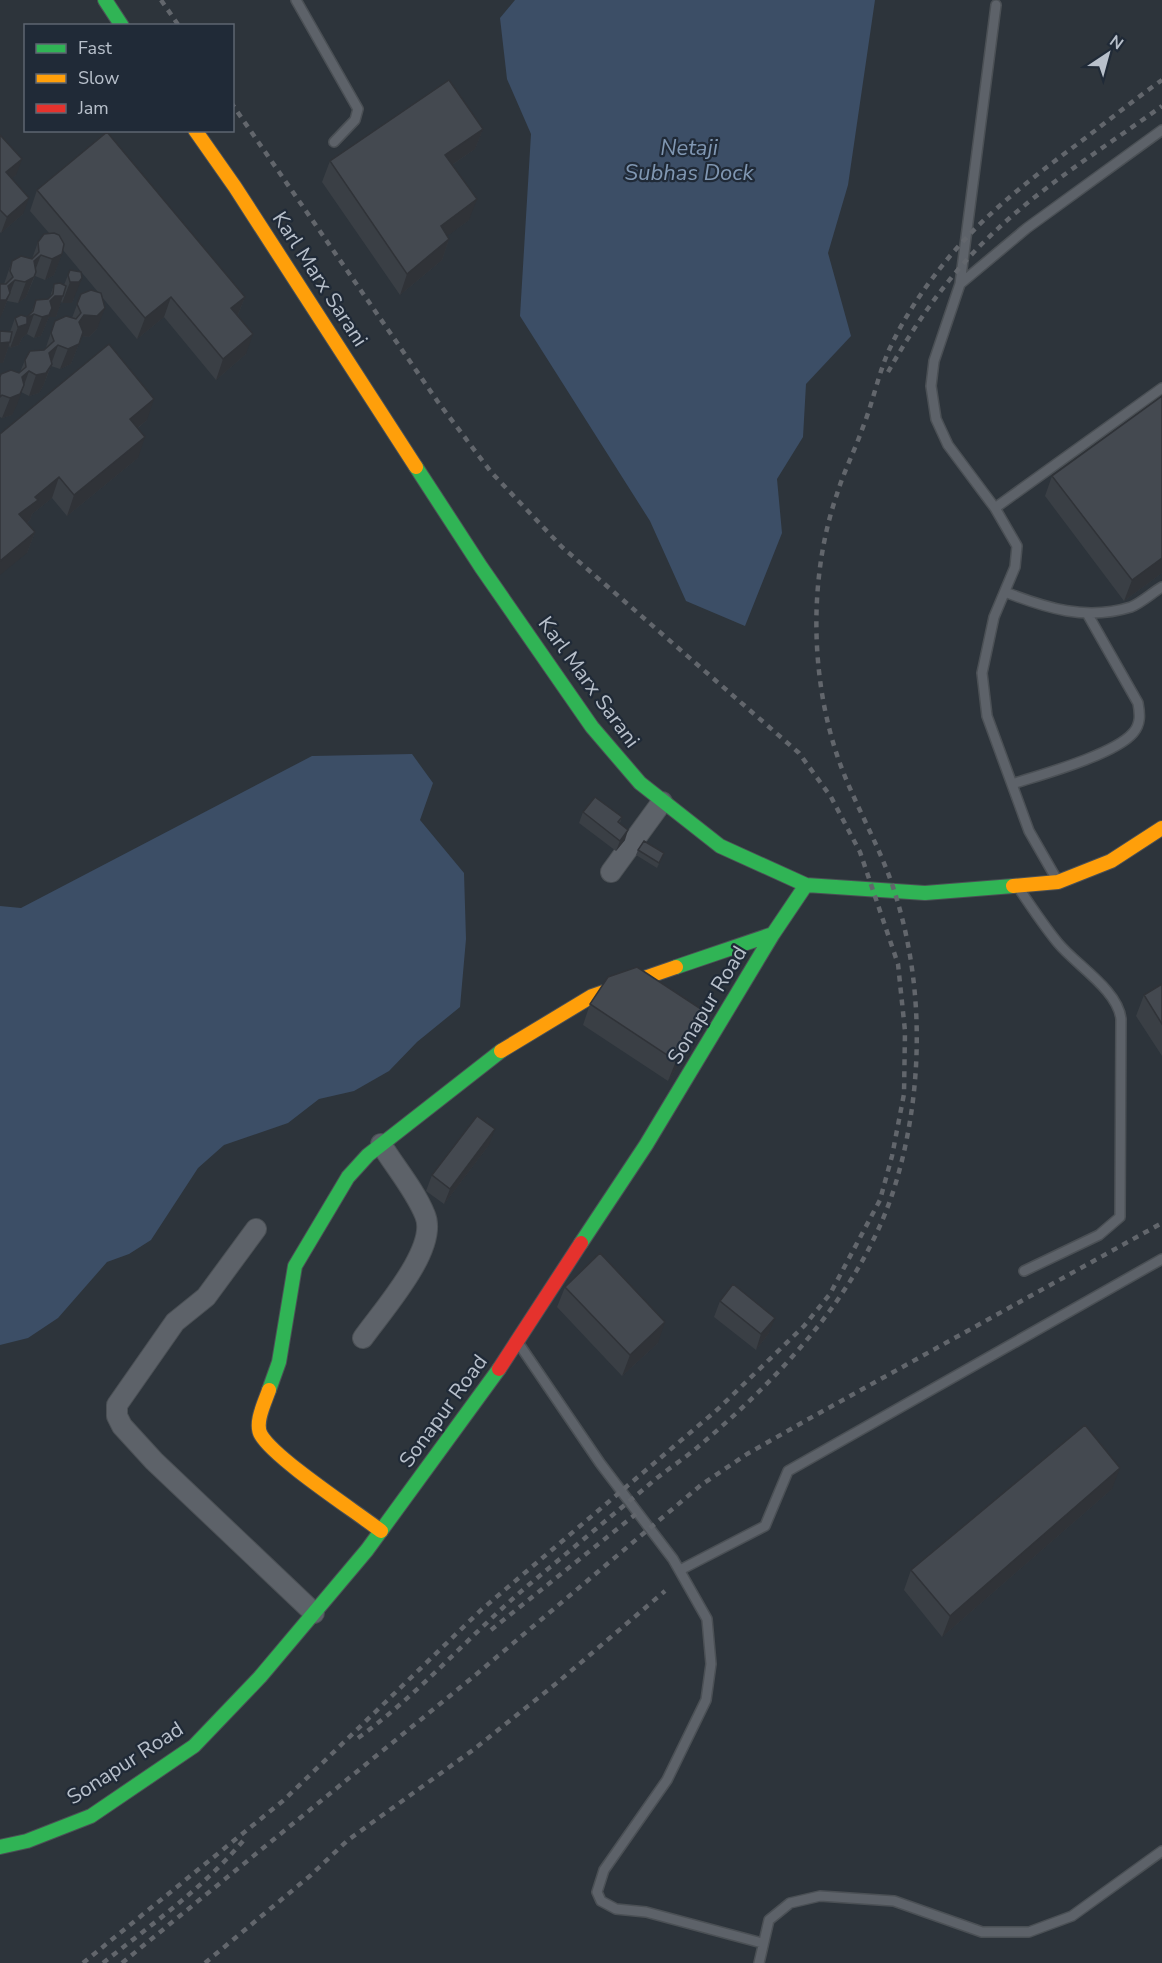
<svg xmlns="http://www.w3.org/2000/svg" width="1162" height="1963" font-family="'Nunito Sans',sans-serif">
<rect width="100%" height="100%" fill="#2d343b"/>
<path fill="#3c4e66" d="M515 0H875L848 185 828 253 851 336 806 384 803 437 777 479 782 533 745 626 686 601 650 521 520 316 531 134 507 79 500 18Z
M412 754 433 783 420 820 464 873 466 939 460 1007 417 1042 389 1071 354 1091 319 1099 288 1123 224 1145 198 1168 151 1240 129 1254 107 1262 58 1318 28 1338 0 1345V906L21 908 312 756Z"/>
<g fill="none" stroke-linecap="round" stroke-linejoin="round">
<defs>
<path id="lane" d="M296 0 358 109 355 120 334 142
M996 5 960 284 934 361 931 386 936 419 948 445 995 508 1017 546 1015 567 994 617 982 673 987 716 1029 831 1056 878
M960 284 1027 228 1162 130
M995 508 1162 388
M1005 592C1046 608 1086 621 1131 607 1141 603 1152 593 1162 587
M1012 784C1040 775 1114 755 1133 733 1141 724 1140 714 1138 703L1088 615
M1020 890C1032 908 1044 926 1058 943 1076 965 1118 990 1121 1019L1120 1217 1099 1235 1024 1271
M519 1344 600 1463 673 1559 707 1619 711 1664 706 1700 667 1780 604 1870 597 1892 601 1901 616 1909 646 1912 762 1943
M680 1570 765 1526 788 1471 1162 1259
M759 1963 769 1920 790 1903 820 1896 894 1901 982 1932H1029L1072 1916 1162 1851"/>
<path id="street" d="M611 872 662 802
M256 1229 206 1297 175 1322 117 1405V1416L122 1426 154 1461 314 1613
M363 1338C382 1311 439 1248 425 1215 415 1190 395 1167 381 1144"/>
<path id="fast" d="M105 0 122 26
M416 467 481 567 592 727 640 783 720 846 806 885 925 893 1013 886
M676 967 773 934
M581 1243 646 1145 773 934 806 885
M269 1390 279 1362 295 1266 348 1177 368 1155 501 1051
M0 1847 27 1841 91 1816 194 1746 260 1677 367 1550 499 1369"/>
<path id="slow" d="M195 130 235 187 416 467
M1013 886 1058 882 1111 861 1162 828
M501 1051 592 996 676 967
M269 1390C265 1402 254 1423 261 1435 275 1459 355 1511 381 1531"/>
<path id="jam" d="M499 1369 581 1243"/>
</defs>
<use href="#lane" stroke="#4b5055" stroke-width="12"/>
<use href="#street" stroke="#4b5055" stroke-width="22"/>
<use href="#fast" stroke="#4b5055" stroke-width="16"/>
<use href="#slow" stroke="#4b5055" stroke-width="16"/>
<use href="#jam" stroke="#4b5055" stroke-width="16"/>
<use href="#lane" stroke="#5d6269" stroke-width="9"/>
<use href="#street" stroke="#5d6269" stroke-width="20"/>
<use href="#fast" stroke="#30b455" stroke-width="14"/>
<use href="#slow" stroke="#ff9f0a" stroke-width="14"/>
<use href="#jam" stroke="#e5322d" stroke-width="14"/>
<path stroke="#62666c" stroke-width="4.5" stroke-dasharray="6 6" stroke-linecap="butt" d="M161 0 179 26
M888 372C915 324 948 276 988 238 1040 187 1104 148 1162 106
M491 1630 636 1514
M358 1738C419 1694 468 1637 525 1588 567 1553 609 1518 651 1483 666 1470 684 1459 699 1446 783 1375 866 1287 897 1179 924 1085 924 980 893 887 878 842 852 800 837 755 810 674 809 575 837 494 844 471 855 450 863 427 873 402 878 375 889 350 905 315 926 285 950 256 984 216 1023 185 1064 154 1097 130 1128 104 1162 80
M83 1963 284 1800 481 1610 718 1409 804 1326 830 1294 880 1200 892 1156 904 1094 905 1031 898 964 860 852 831 797 799 753 562 547 491 472 438 402 232 104
M103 1963C151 1925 203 1888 243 1841
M122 1963 473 1677 701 1485 747 1454 805 1421 1162 1223
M205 1963 311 1875 348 1840 473 1750 558 1682 665 1591"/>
</g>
<path fill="#3a3f45" d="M483 129 475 149 452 165 469 220 447 236 449 239 442 260 400 295 322 182 330 161Z
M0 135 16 175 11 179 23 214 1 233 0 232Z
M37 190 245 297 238 315 246 354 216 380 164 317 137 339 102 297 97 329 89 337 82 336 71 364 60 369 51 366 44 384 39 393 29 396 21 392 12 415 2 418 0 417V377L19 373 20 372 25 360 45 350 55 321 72 318 81 294 98 292 63 250 54 275 45 280 35 276 26 297 18 303 7 301 2 314 4 284 12 261 32 259 38 242 49 233 30 211Z
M68 275 74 298 72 303H62L61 301 56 317H49L41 336 34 338 27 334 22 338 19 345 10 348 9 345 3 363H0V331L10 332 15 318 27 317 31 313 36 300 48 299 50 297 54 284 64 285Z
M1162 396V573L1124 601 1045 496 1052 476Z
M147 420 138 428V458L67 516 52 498 32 514 30 520 27 523 35 532 27 553 0 434Z
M583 812 622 817 620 823 625 840 616 851 579 823Z
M638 850 664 853 657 868 636 855Z
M1162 984V1056L1136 1016 1144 995Z
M590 1004 707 1013 699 1034 668 1081 583 1025Z
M489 1145 444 1204 426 1191 432 1175Z
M565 1287 658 1343 622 1376 557 1307Z
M720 1301 769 1333 756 1350 714 1317Z
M1112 1489 942 1637 904 1590 911 1570Z"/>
<path fill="#303338" d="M483 129 475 149 437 175 445 155Z
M22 159 16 175 0 188 6 172Z
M29 198 23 214 1 233 7 217Z
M477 199 469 220 434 246 441 226Z
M449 239 442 260 400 295 407 274Z
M62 254 54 275 45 280 52 259Z
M41 255 33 276 36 272 26 297 18 303 34 261Z
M82 278 72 303H62L70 282Z
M15 280 2 314 0 318V300L8 286Z
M55 296H63L56 317H49L41 336 34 338 42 317 50 301Z
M171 297 164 317 137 339 145 318Z
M245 297 237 317 231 308Z
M105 308 97 329 89 337 82 336 71 364 60 369 68 349 79 322 84 315Z
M34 314 27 334 22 338 19 345 10 348 18 327 27 318Z
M253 334 246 354 216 380 223 359Z
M10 342 3 363H0V343Z
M58 345 44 384 39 393 29 396 36 375 49 353Z
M29 371 17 405 12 415 2 418 10 398 22 377Z
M154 399 147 420 123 440 130 419Z
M145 437 138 458 67 516 74 495Z
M59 477 52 498 32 514 30 520 12 535 19 514 35 497Z
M35 532 27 553 0 575V561Z
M1162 558V573L1124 601 1132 580Z
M628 830 625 840 616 851 620 841Z
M707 1013 699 1034 668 1081 676 1061Z
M495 1129 489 1145 444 1204 450 1189Z
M775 1318 769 1333 756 1350 761 1334Z
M665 1322 658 1343 622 1376 630 1355Z
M1120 1468 1112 1489 942 1637 950 1616Z"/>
<path fill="#444950" stroke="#303338" stroke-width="1.5" d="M449 80 483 129 445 155 477 199 441 226 449 239 407 274 330 161Z
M107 132 245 297 231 308 253 334 223 359 171 297 145 318 37 190Z
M0 135 22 159 6 172 29 198 7 217 0 210Z
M54 233 59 235 64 244 62 254 52 259 41 255 34 261 36 272 34 277 25 282 15 280 8 286 10 293 6 300H0V284H6L13 277 10 271 12 261 21 256 32 259 39 252 38 242 44 234Z
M70 270 81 272 82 278 79 282H70L68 275Z
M60 283 66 286 63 296H55L50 301 52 308 49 315 42 317 34 314 27 318V324L18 327 15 318 21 315 27 317 33 311 36 300 48 299 53 294 54 284Z
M91 290 101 293 105 308 97 316 84 315 79 322 83 332 79 344 68 349 58 345 49 353 52 364 46 373 36 375 29 371 22 377 24 385 20 394 10 398 2 395 0 397V377L1 374 11 370 19 373 26 367 25 360 30 351 44 350 54 341 51 333 55 321 66 316 76 319 81 313 77 304 81 294Z
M0 331 12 332 10 342 0 343Z
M109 344 154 399 130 419 145 437 74 495 59 477 35 497 38 500 19 514 35 532 0 561V434Z
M1162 396V558L1132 580 1052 476Z
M595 797 622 817 618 822 628 830 620 841 583 812Z
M644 841 664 853 659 863 638 850Z
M637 967 707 1013 676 1061 590 1004 608 977Z
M1162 984V1024L1144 995Z
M477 1116 495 1129 450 1189 432 1175Z
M600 1253 665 1322 630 1355 565 1287Z
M733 1284 775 1318 761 1334 720 1301Z
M1085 1425 1120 1468 950 1616 911 1570Z"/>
<g text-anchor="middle" stroke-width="4.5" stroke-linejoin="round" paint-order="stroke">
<g font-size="21" fill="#b8c0cb" stroke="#202a37">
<text transform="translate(320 279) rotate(57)" y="7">Karl Marx Sarani</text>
<text transform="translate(589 682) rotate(54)" y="7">Karl Marx Sarani</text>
<text transform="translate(707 1005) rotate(-59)" y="7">Sonapur Road</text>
<text transform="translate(443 1411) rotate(-54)" y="7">Sonapur Road</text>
<text transform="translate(125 1763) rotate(-33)" y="7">Sonapur Road</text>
</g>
<g font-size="22" font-style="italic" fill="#8097b2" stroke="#202a37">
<text x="689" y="155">Netaji<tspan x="689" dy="25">Subhas Dock</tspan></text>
</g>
</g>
<rect x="24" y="24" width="210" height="108" fill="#202a37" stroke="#5d6672" stroke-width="1.5"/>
<rect x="36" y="44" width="30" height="9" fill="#30b455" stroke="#5d6672" stroke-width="1.5"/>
<text x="78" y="54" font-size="18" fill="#b8c0cb">Fast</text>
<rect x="36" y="74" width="30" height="9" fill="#ff9f0a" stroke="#5d6672" stroke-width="1.5"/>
<text x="78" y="84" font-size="18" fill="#b8c0cb">Slow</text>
<rect x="36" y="104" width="30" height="9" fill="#e5322d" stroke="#5d6672" stroke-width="1.5"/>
<text x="78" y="114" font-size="18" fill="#b8c0cb">Jam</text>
<g transform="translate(1108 54) rotate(36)" stroke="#202a37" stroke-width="4.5" paint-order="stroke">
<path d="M0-4.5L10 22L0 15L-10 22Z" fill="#b8c0cb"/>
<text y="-9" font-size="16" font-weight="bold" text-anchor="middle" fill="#b8c0cb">N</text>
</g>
</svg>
